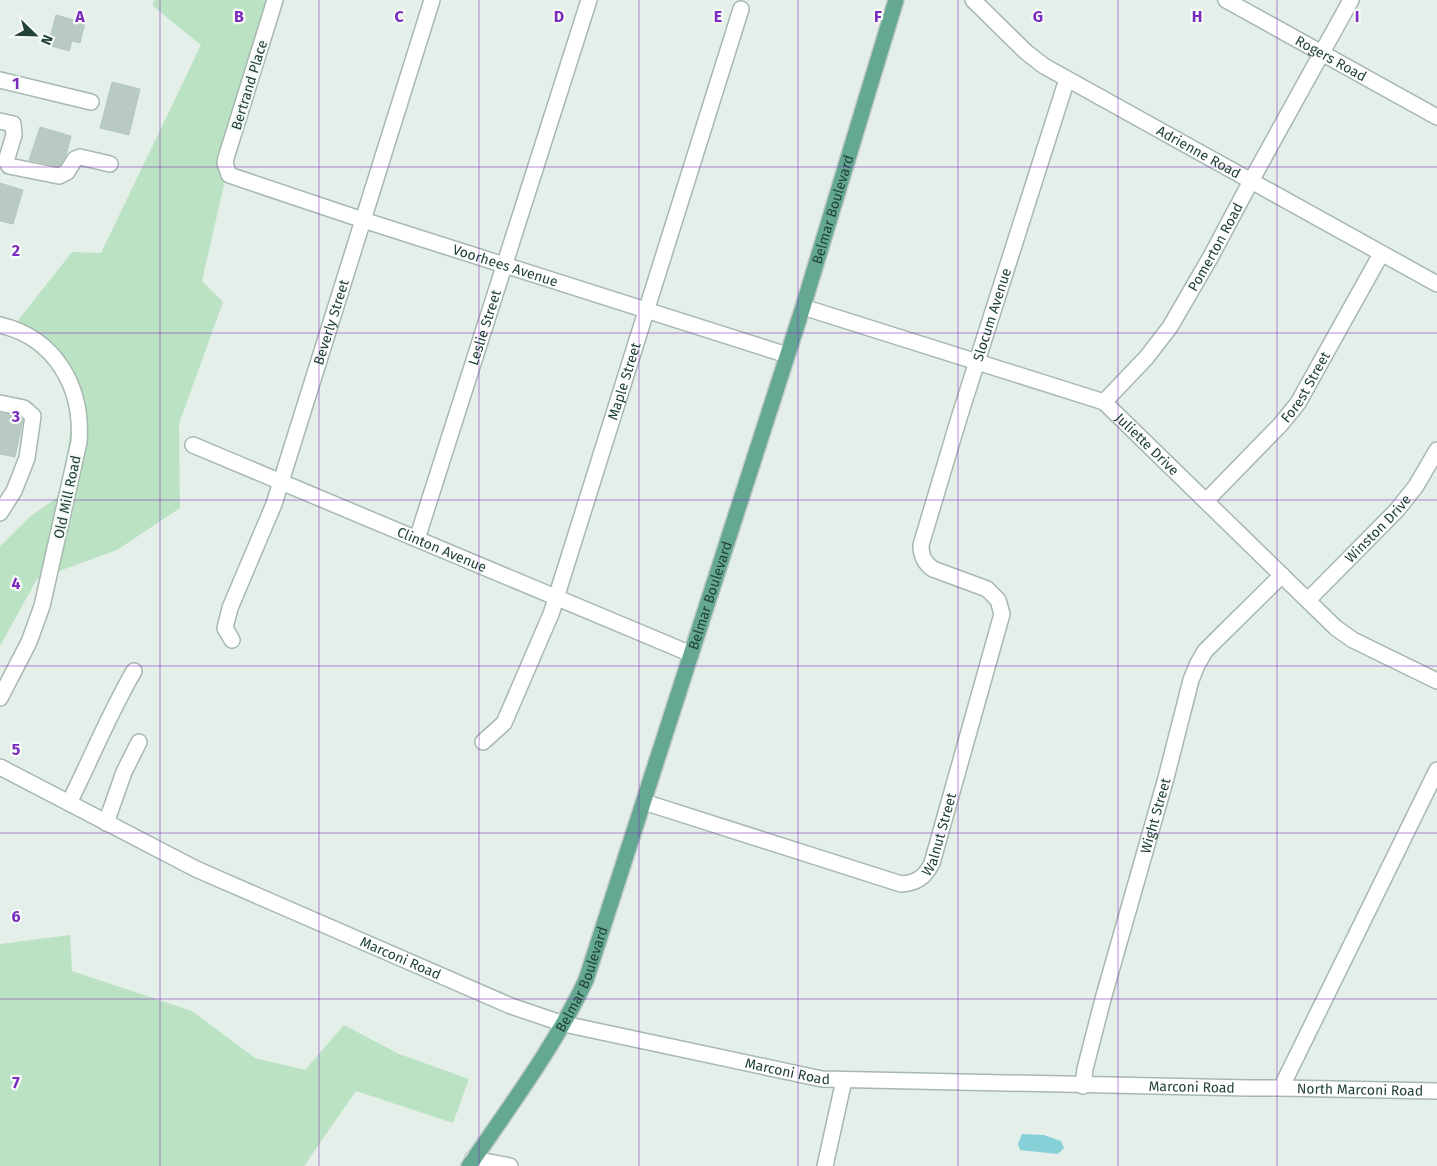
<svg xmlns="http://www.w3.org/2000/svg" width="1437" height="1166" font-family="'Fira Sans',sans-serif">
<rect width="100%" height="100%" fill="#e4efe9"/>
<path fill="#bbe2c3" d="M154 0H266L202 281 223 302 179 424 180 508 117 550 37 579 0 646V546L32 515 61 495 76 392 12 328 72 252 101 253 201 45 153 6Z
M70 935 72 971 192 1011 255 1058 305 1070 344 1025 399 1054 469 1079 453 1123 356 1091 304 1166H0V944Z"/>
<path fill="#87d0d8" d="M1022 1134 1044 1135 1061 1141 1064 1148 1058 1154 1020 1150 1018 1144Z"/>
<path fill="#b9cac2" stroke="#b5c9c0" d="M56 15 85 23 80 43 72 41 69 51 48 45Z
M112 82 140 89 129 135 100 128Z
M40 127 71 136 66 156 60 165 58 166 29 160Z
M0 183 23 190 13 224 0 221Z
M0 413 20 417 23 420 15 457 0 454Z"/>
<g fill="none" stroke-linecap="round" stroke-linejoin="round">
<defs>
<g id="minor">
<path id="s1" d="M275 0 226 158 225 163 229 175 363 220 787 355"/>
<path id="s2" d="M973 0 1026 52 1044 66 1437 284"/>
<path id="s3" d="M1226 0 1437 117"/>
<path d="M0 80 91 102"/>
<path d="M0 121 13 124 14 135 6 161 9 166 59 176 67 172 75 159 80 157 110 164"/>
<path id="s4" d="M803 307 1104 402 1336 628 1353 640 1437 681"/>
<path d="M0 325C56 338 83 388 79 442L42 606 29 642 0 698"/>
<path id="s5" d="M1104 402 1146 358 1170 327 1210 258 1251 181 1351 0"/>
<path d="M0 403 24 408 33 416 27 458 14 491 0 513"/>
<path id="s6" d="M193 445 691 654"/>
<path id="s7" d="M1206 501 1281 424 1298 403 1381 254"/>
<path id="s8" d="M417 539 589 0"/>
<path id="s9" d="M1308 600 1397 510 1416 486 1437 450"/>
<path id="s10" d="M232 640 225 628 230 608 274 504 432 0"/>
<path id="s11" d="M483 742 504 723 551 614 741 9"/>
<path id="s12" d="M0 767 196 869 511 1006 564 1024 822 1079 1248 1088H1281L1437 770"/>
<path id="s13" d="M644 802 901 884C917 883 925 877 932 863L1002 614 998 600 987 589 933 569C924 563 921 556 921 545L959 418 1067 79"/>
<path d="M69 803C91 759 109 714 134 671"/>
<path d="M106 823 124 772 139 742"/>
<path id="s14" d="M1083 1086 1085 1069 1103 999 1166 778 1191 680 1197 665 1205 651 1282 575"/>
<path id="s15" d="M1281 1088 1437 1091"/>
<path d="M473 1159 510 1166"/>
<path d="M825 1166 844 1080"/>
</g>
<g id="major">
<path id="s16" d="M469 1166C510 1106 555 1046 586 980L803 307 896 0"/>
</g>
</defs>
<use href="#minor" stroke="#a6b8b0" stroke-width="18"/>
<use href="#major" stroke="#c1cac7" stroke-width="18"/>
<use href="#minor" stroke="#fff" stroke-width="15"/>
<use href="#major" stroke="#64a893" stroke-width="15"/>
</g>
<path fill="none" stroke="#7b2cbf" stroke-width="1" stroke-opacity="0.55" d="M160 0V1166M319 0V1166M479 0V1166M639 0V1166M798 0V1166M958 0V1166M1118 0V1166M1277 0V1166M0 167H1437M0 333H1437M0 500H1437M0 666H1437M0 833H1437M0 999H1437"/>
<g text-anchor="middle" stroke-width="4.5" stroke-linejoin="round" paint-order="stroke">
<g font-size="14" fill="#214238" stroke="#f5faf7">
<text dy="5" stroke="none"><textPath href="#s3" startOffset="120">Rogers Road</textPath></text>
<text transform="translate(249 85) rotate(-73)" y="5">Bertrand Place</text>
<text dy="5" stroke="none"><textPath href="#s2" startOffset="274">Adrienne Road</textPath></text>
<text dy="5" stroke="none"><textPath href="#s16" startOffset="1029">Belmar Boulevard</textPath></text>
<text dy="5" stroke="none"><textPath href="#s5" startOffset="192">Pomerton Road</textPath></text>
<text dy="5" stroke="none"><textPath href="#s1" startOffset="474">Voorhees Avenue</textPath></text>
<text dy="5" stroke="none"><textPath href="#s13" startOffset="925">Slocum Avenue</textPath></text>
<text dy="5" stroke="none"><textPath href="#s10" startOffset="338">Beverly Street</textPath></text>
<text dy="5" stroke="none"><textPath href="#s8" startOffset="222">Leslie Street</textPath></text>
<text dy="5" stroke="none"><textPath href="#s11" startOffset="391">Maple Street</textPath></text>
<text dy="5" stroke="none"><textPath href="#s7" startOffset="152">Forest Street</textPath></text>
<text dy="5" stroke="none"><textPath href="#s4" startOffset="376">Juliette Drive</textPath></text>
<text transform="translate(67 497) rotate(-78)" y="5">Old Mill Road</text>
<text dy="5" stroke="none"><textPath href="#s9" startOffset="100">Winston Drive</textPath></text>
<text dy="5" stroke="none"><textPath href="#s6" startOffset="270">Clinton Avenue</textPath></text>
<text dy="5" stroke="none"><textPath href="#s16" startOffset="624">Belmar Boulevard</textPath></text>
<text dy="5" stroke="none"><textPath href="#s14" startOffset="280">Wight Street</textPath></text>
<text dy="5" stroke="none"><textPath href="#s13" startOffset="339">Walnut Street</textPath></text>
<text dy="5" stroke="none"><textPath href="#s12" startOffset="444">Marconi Road</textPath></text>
<text dy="5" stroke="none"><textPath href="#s16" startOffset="219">Belmar Boulevard</textPath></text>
<text dy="5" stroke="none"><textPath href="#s12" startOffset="849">Marconi Road</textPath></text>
<text dy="5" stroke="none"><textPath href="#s12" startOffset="1254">Marconi Road</textPath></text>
<text dy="5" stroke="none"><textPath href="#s15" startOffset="79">North Marconi Road</textPath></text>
</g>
</g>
<g font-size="16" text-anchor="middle" font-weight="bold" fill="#7b2cbf" stroke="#f5faf7" stroke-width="4.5" stroke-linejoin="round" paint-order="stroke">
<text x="80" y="22">A</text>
<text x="239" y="22">B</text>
<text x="399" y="22">C</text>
<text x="559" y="22">D</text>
<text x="718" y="22">E</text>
<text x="878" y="22">F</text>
<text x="1038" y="22">G</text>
<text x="1197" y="22">H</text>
<text x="1357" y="22">I</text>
<text x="16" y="89">1</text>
<text x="16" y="256">2</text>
<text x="16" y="422">3</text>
<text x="16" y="589">4</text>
<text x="16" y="755">5</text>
<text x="16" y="922">6</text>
<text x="16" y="1088">7</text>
</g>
<g transform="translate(35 35) rotate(113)" stroke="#f5faf7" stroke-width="4" paint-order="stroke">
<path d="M0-4L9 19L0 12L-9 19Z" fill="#214238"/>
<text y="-8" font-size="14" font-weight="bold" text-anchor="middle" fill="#214238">N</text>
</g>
</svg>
